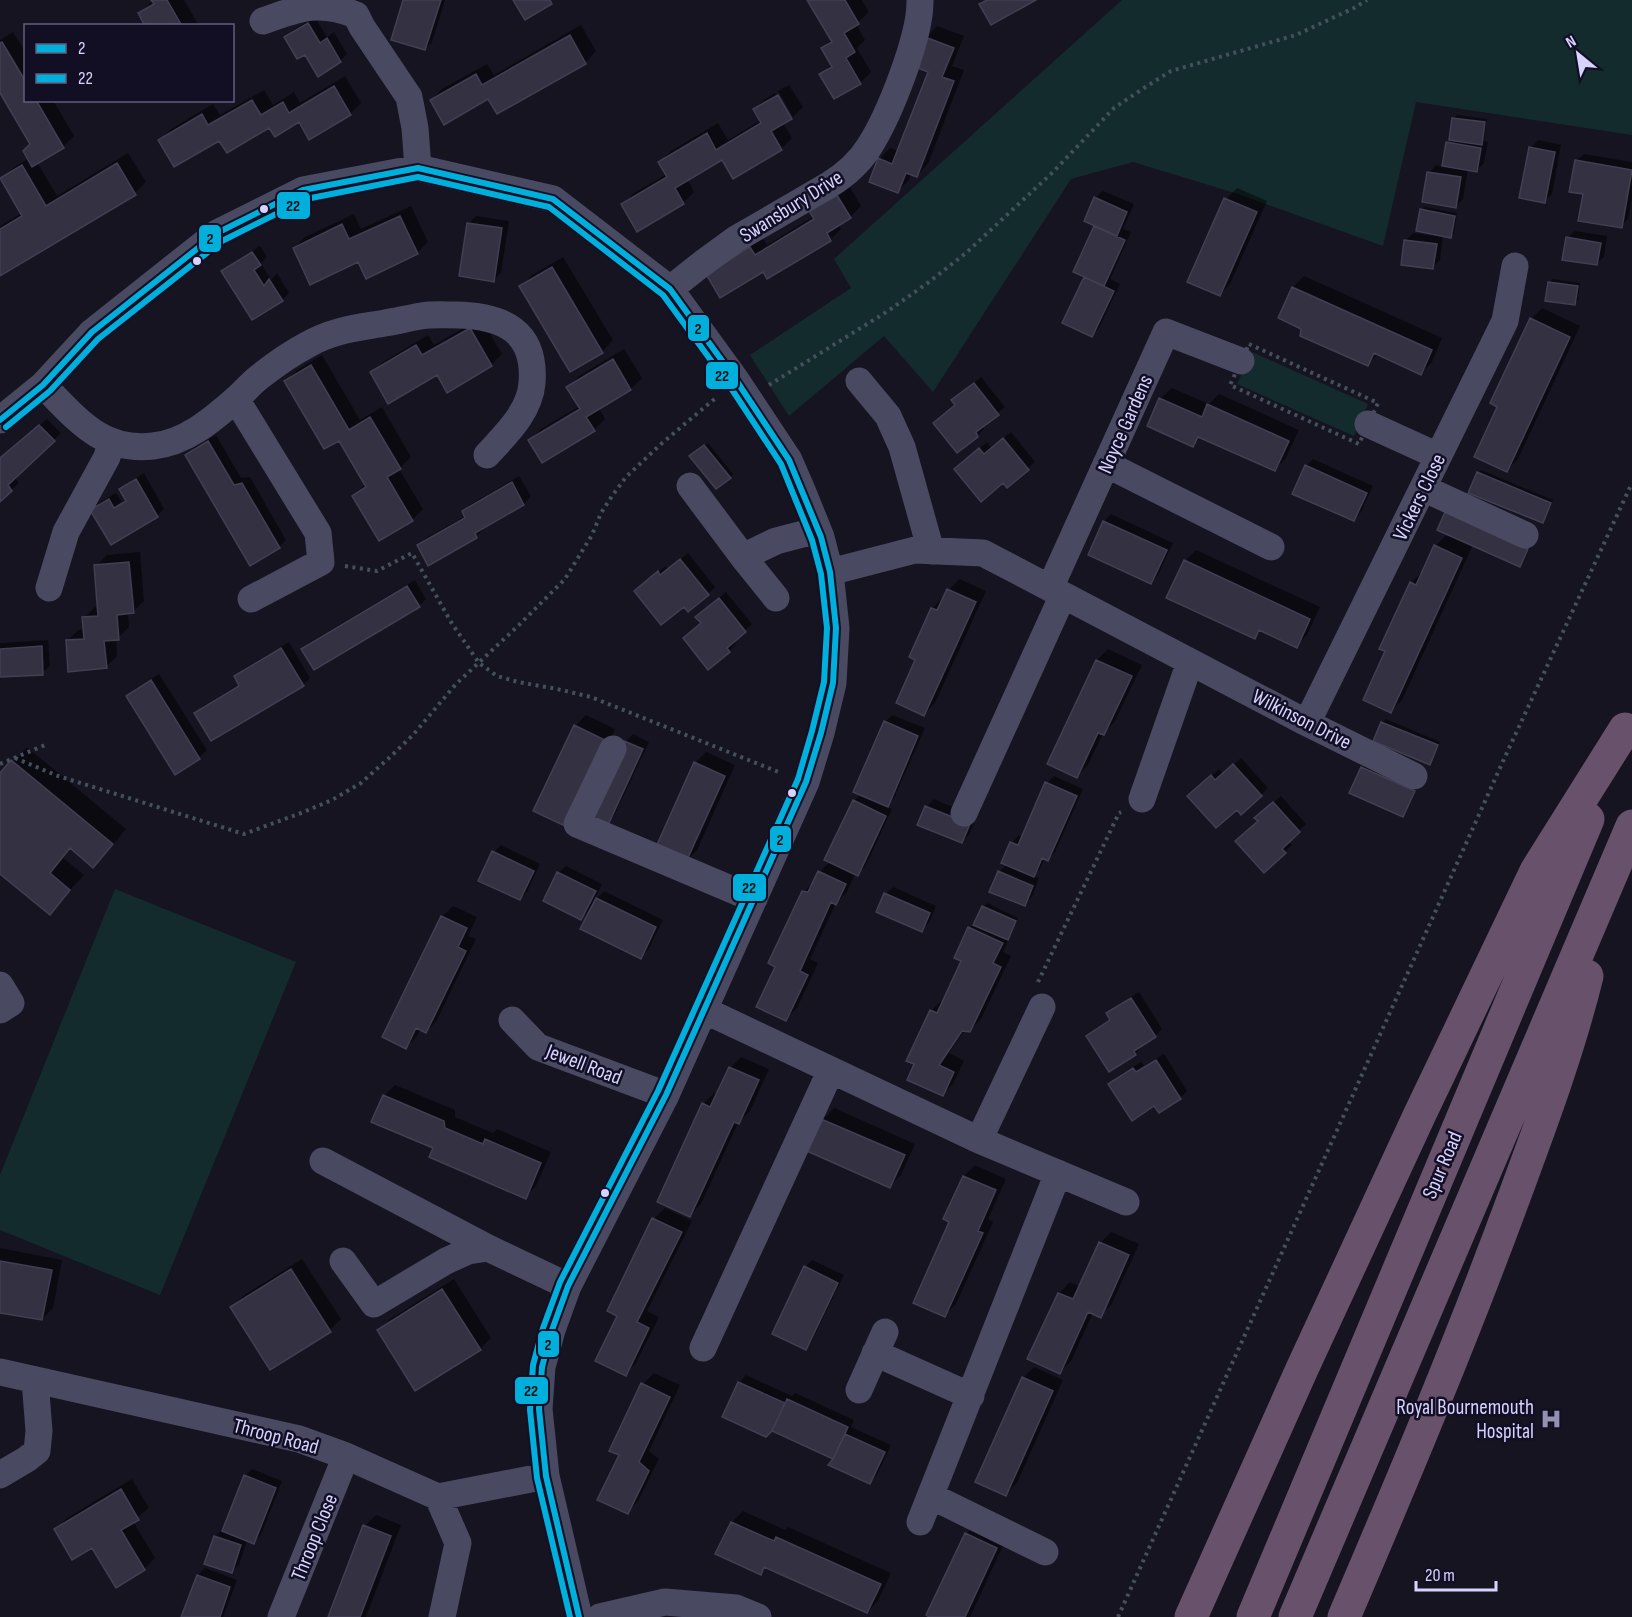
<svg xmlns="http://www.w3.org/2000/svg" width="1632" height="1617" font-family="'Sofia Sans Condensed',sans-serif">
<rect width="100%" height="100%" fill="#161420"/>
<path fill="#132b2c" d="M1122 0H1632V135L1416 102 1383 246 1235 193 1133 162 1071 179 933 392 884 336 789 416 750 355 851 288 834 259Z
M1252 352 1368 404 1354 436 1237 384Z
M115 889 296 962 160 1295 0 1230V1175Z"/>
<path fill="#0007" d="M153 0H184L199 26H147L140 13Z
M404 0H445L432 42 425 49Z
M809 0H862L869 12 856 24 865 40 857 48 871 72 860 83 821 74 832 64 823 48 832 39Z
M315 17 327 37 334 32 347 54 340 61 305 53 285 38 293 30Z
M581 25 596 51 585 63 498 112 489 97 431 100 442 89 487 64 494 75Z
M937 26 964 36 952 66 964 70 928 164 917 175 911 173 909 180 898 191 879 159 890 148 899 151 930 71 926 38Z
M13 32 26 53V100H53L74 136 63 147 37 162 57 196 128 153 146 182 135 193 0 274V226L22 213 2 179 13 168 29 158 32 144 0 91V40Z
M345 76 361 103 350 114 299 120 220 139 160 140 171 129 213 104 220 115 264 90 273 105 294 92 300 103Z
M789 85 803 107 793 117 778 91Z
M775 93 789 117H793L783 123 792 138 781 149 734 177 723 158 687 179 694 192 683 203 623 204 634 193 667 174 660 162 671 151 718 123 728 140 761 120 754 110 765 99Z
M1457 115 1487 119 1484 141 1488 142 1484 163 1477 170 1468 168 1463 199 1456 206 1429 173 1436 165 1444 167 1448 143 1450 140 1454 118Z
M1538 140 1561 145 1552 194 1544 201 1531 148Z
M1584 154 1632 162V198L1628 219 1621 226 1576 161Z
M847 182 861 206 850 217 838 224 841 229 830 240 763 270 708 274 762 237 767 245 814 216Z
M1237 188 1267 201 1230 284 1219 295 1226 199Z
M1103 191 1134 204 1123 229 1131 232 1110 279 1120 284 1099 328 1092 335 1064 322 1086 276 1075 272 1096 225 1095 198Z
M411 206 428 242 417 253 359 260 294 248 305 237 354 214 361 229Z
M1425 207 1457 213 1454 233 1450 236 1443 235 1440 260 1433 267 1406 240 1413 233 1437 236V234L1422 210Z
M476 216 509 221 501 273 493 281 469 223Z
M1575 231 1607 236 1604 257 1596 264 1567 238Z
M260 246 267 257 261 263 271 280 277 273 289 293 282 300 223 272 230 265Z
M563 257 613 340 602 352 521 286 532 275Z
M1304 276 1442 338 1432 362 1421 373 1378 354 1368 364 1303 328 1280 318 1293 287Z
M1553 279 1580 283 1578 300 1574 303 1549 283Z
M1542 308 1580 326 1518 459 1507 470 1499 406 1531 319Z
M481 318 502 354 491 365 437 373H372L383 362 428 335 434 345Z
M624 349 642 378 631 389 599 408 605 419 594 430 530 440 541 429 580 406 568 387 579 376Z
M322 355 360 420 382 407 411 457 399 469 423 509 412 520 354 496 366 484 339 439 286 381 297 370Z
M981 377 1005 407 983 425 984 429 977 436 953 400Z
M1172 388 1209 404 1219 394 1299 430 1286 458 1275 469 1201 437 1193 445 1160 399Z
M47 419 61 433 15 477 19 483 0 500V459Z
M1011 432 1035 462 1007 486 1003 481 963 462 987 442 991 448Z
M216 435 241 478 250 477 286 540 279 547 187 455 194 448Z
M708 443 733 474 730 477 695 453Z
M1313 459 1373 486 1361 512 1354 520 1306 466Z
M1481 470 1553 500 1546 518 1543 522 1478 473Z
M144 473 164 509 157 516 92 510 99 503 116 493 122 502 126 499 121 490 128 483Z
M519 476 531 496 524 504 482 527 484 529 476 536 429 564 419 546 426 538 466 516 463 511 471 504Z
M1111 514 1173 543 1158 575 1151 582 1104 522Z
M1448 534 1531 545 1523 562 1520 566 1473 545 1402 700 1391 711 1387 651 1411 583 1422 572 1435 546Z
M1196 550 1320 607 1307 635 1296 646 1262 630 1255 638 1185 561Z
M140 552 144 601 133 612H128L129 627 118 638 116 639 117 656 106 667 67 641 78 630 85 629 84 618 95 607H99L96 566 107 555Z
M688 553 715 587 708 594 684 605 643 584 666 566 667 570Z
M959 579 986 591 935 703 924 714 917 659 911 656 933 608Z
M415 580 426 599 419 606 303 649 310 642Z
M726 592 752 624 734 641 736 644 729 651 709 667 702 623 704 610Z
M48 640 50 666 42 673 0 676V643Z
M289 642 310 678 303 685 196 713 203 706 240 684 236 676 243 669Z
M1108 649 1142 665 1114 723 1103 733 1088 765 1077 776 1049 763 1097 660Z
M159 674 207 750 200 757 175 772 128 696 135 689Z
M586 715 615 729 575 813V726Z
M892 715 925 728 894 798 886 806 892 809 865 867 857 875 855 874 847 892 836 903 810 959 818 963 797 1008 786 1019 777 966 803 892 815 881 820 872 830 861 854 801 861 794 885 722Z
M1386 719 1440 742 1432 760 1429 763 1375 740 1382 722Z
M633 734 649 742 614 816 607 824 625 742Z
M27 747 126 829 108 851 93 866 71 848 63 858 84 875 49 913 0 872V776Z
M706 752 735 765 697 850 686 861 695 763Z
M1241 758 1268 788 1261 795 1237 808 1196 789 1219 769 1223 774Z
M1366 765 1417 788 1405 812 1402 816 1362 768Z
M1054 776 1083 789 1055 852 1048 859 1045 858 1040 869 1033 876 1039 878 1032 897 1024 904 999 872 1007 864 1003 862 1012 843 1019 835 1023 837 1047 783Z
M1281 796 1306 824 1288 841 1292 845 1264 871 1259 821 1263 811Z
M934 799 976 817 969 835 962 842 926 807Z
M501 845 540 864 527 892 520 899 494 852Z
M566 866 602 884 593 903 604 891 663 920 648 950 641 957 593 906 581 918 558 873Z
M893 887 936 906 929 923 922 930 886 894Z
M987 903 1018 918 1003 952 1011 956 981 1019 970 1030H965L949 1053 964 1061 953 1084 942 1095 916 1063 931 1011 942 1000 944 1001 963 960 970 928 977 920 983 907Z
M453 906 477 917 468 936 476 939 437 1020 426 1032 421 1029 417 1036 406 1048 442 917Z
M1139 992 1162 1029 1155 1036 1141 1045 1142 1047 1135 1054 1088 1036 1095 1029 1111 1019 1108 1014 1115 1007Z
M1164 1054 1187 1091 1180 1098 1155 1104 1110 1085 1117 1077 1141 1062 1144 1066Z
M741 1057 769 1069 750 1111 738 1123 701 1204 690 1215 703 1104 714 1093 718 1095 730 1068Z
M395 1085 455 1110V1117L493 1133 497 1129 551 1152 536 1186 525 1197 435 1147 384 1096Z
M834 1108 915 1144 901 1175 890 1186 822 1120Z
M975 1165 1006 1179 988 1219 993 1222 956 1304 945 1315 951 1221 945 1218 964 1176Z
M665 1208 692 1221 647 1311 659 1317 636 1363 625 1374 619 1315 609 1310 654 1219Z
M1111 1232 1139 1244 1111 1305 1100 1316 1093 1313 1071 1361 1060 1372 1059 1293 1070 1282 1080 1287 1100 1243Z
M0 1248 62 1260 53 1308 42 1319 0 1311Z
M302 1259 341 1319 330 1330 232 1307 243 1296Z
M812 1260 844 1275 812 1341 805 1348V1267Z
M454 1279 491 1338 480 1349 379 1330 390 1319Z
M1034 1367 1063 1380 1017 1483 1006 1494 1023 1378Z
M654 1373 680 1385 649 1451 659 1459 638 1501 627 1512 621 1454 643 1384Z
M746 1375 792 1396 795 1393 854 1420 851 1427 891 1445 877 1475 870 1482 836 1458 772 1430 739 1383Z
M252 1469 282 1481 261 1535 254 1542 247 1540 239 1565 231 1572 215 1537 222 1530H224L245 1476Z
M132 1479 149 1508 133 1521 155 1558 144 1569 56 1529 67 1518Z
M743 1511 785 1530 788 1527 891 1573 878 1601 867 1612 767 1567 760 1573 732 1522Z
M376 1515 401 1525 366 1617H329L365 1526Z
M977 1523 1007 1537 970 1617H933L966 1534Z
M205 1568 237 1580 223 1617H183L198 1575Z"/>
<path fill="#343242" stroke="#423e54" stroke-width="1.5" d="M151 0H167L182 26H145L138 13 154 4Z
M403 0H441L425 50 391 40Z
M513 0H550L552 4 525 20Z
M807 0H845L859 24 844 33 855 52 846 58 861 84 834 99 819 74 832 67 821 48 832 42Z
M987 0H1036L991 25 979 4Z
M308 23 320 43 327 38 341 62 318 77 305 55 297 59 284 37Z
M570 35 586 64 497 114 488 99 444 125 430 100 476 74 482 85Z
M925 37 954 48 942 77 954 81 917 177 906 173 898 193 869 182 878 158 892 164 928 72 913 66Z
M2 42 26 82V100H36L64 148 32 167 23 151 30 144 0 93V43Z
M334 86 351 115 309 140 299 122 275 137 269 128 227 153 219 141 174 167 158 140 202 114 208 125 252 100 261 115 283 102 289 113Z
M778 95 792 119 771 131 782 150 733 179 722 160 675 188 684 204 637 232 621 204 667 177 658 162 707 133 716 150 761 123 753 109Z
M1452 118 1485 122 1482 145 1449 140Z
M1446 142 1481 148 1477 172 1442 166Z
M1529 147 1555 152 1545 203 1519 198Z
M1575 160 1632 170 1622 228 1578 221 1583 194 1569 192Z
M117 163 136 195 0 276V229L22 216 0 178 22 165 46 206Z
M1427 172 1461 177 1456 208 1422 202Z
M835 192 851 218 827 233 831 241 767 279 763 272 720 298 706 274 750 247 755 255 814 219 808 209Z
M1094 197 1127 212 1117 236 1084 221Z
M1224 198 1257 212 1220 296 1187 282Z
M1420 209 1455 216 1451 238 1416 231Z
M400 216 418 254 366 279 358 262 310 285 293 248 342 224 349 239Z
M467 223 502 228 494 282 459 276Z
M1094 226 1125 240 1104 286 1073 272Z
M1566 237 1601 243 1597 265 1562 260Z
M1404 240 1437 244 1433 269 1401 265Z
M252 252 261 265 254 270 264 286 269 279 283 301 252 320 221 271Z
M552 267 603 353 570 372 519 286Z
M1084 277 1114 291 1092 337 1062 323Z
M1548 282 1578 286 1575 305 1545 301Z
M1292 287 1432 350 1421 375 1374 353 1368 366 1300 336 1301 329 1278 318Z
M1530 318 1570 337 1507 472 1474 457 1497 407 1490 403Z
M470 328 492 366 447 393 437 375 388 404 370 372 416 345 422 355Z
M613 359 631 390 586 417 595 431 542 463 528 440 580 409 566 387Z
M311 365 349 430 370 417 401 469 387 477 413 521 379 541 352 496 366 487 339 441 324 449 284 381Z
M974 383 999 415 976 432 978 437 957 453 933 423 955 405 951 400Z
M1159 398 1202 417 1207 404 1289 441 1275 471 1198 437 1193 447 1147 426Z
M39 425 55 441 8 485 12 491 0 502V458Z
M1003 438 1029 470 1007 488 1003 483 981 502 954 469 979 448 984 454Z
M208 441 234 485 242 483 280 548 250 566 185 455Z
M704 445 731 478 716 489 689 456Z
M1305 465 1367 493 1354 521 1292 494Z
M1477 472 1551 503 1543 523 1468 493Z
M136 479 158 517 111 545 90 510 109 499 114 508 126 501 119 489Z
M512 482 524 505 475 533 477 538 428 566 417 545 465 518 462 511Z
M1445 512 1528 549 1520 567 1437 530Z
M1103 521 1167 550 1151 584 1088 555Z
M1434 545 1462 558 1391 713 1363 700 1385 651 1379 649 1410 582 1416 585Z
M680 559 709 595 688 612 684 607 661 625 634 591 658 571 660 575Z
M1184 560 1310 619 1297 648 1259 630 1255 639 1166 598Z
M129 562 134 613 117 615 119 640 104 641 107 668 68 672 66 640 84 639 82 617 98 616 94 565Z
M407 586 420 607 314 670 301 649Z
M947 589 976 602 924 716 896 703 915 660 909 657 931 608 937 610Z
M719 598 746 632 727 648 730 652 708 670 683 638 701 623 695 617Z
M42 646 43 675 0 677V649Z
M281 648 304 686 211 741 194 713 239 686 234 676Z
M1096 660 1132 676 1104 735 1098 733 1077 778 1047 764Z
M151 680 200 759 175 775 126 696Z
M884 721 918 736 888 807 853 792Z
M1381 722 1438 745 1430 765 1373 741Z
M574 725 605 740 565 826 533 811Z
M624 741 643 749 608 825 589 817Z
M11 760 113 844 93 868 70 848 50 873 70 890 50 915 0 874V773Z
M694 762 725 776 686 862 655 849Z
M1233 764 1262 796 1241 815 1237 810 1216 828 1187 796 1211 775 1215 780Z
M1361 767 1415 791 1403 817 1349 793Z
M1045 782 1077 796 1048 861 1042 858 1034 877 1001 863 1010 842 1018 845Z
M853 800 886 816 858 876 824 860Z
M1273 802 1300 832 1282 849 1286 853 1264 873 1235 841 1258 821 1254 818Z
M925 806 970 824 962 843 917 825Z
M492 851 534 871 520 900 478 881Z
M818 871 846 884 836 905 831 902 800 971 808 975 786 1021 756 1007 775 967 768 963 802 891 808 892Z
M998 871 1033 886 1025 906 989 892Z
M557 872 596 891 581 920 543 901Z
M884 893 930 913 922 932 876 912Z
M596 898 656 927 641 959 580 929Z
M982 906 1016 921 1008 940 973 925Z
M441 916 467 928 458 947 466 951 426 1033 416 1028 406 1049 382 1037Z
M968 927 1003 943 993 963 1001 967 970 1032 962 1031 939 1065 954 1072 943 1096 907 1080 914 1064 906 1061 930 1010 937 1013 961 961 954 958Z
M1131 998 1156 1037 1134 1051 1136 1055 1109 1072 1086 1036 1110 1020 1106 1013Z
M1156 1060 1181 1099 1159 1113 1154 1106 1132 1121 1108 1084 1133 1068 1136 1072Z
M729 1067 759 1080 739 1124 734 1122 690 1217 657 1202 702 1103 710 1107Z
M383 1095 444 1121 445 1128 483 1144 485 1139 541 1163 526 1199 429 1157 433 1148 371 1122Z
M821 1119 905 1155 890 1188 807 1151Z
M963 1176 996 1190 978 1231 983 1233 945 1317 913 1303 949 1222 943 1219Z
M652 1218 682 1232 637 1322 649 1328 626 1376 595 1361 617 1316 607 1311Z
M1099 1242 1129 1255 1101 1318 1088 1312 1060 1374 1027 1359 1058 1293 1073 1299Z
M0 1261 52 1270 42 1320 0 1313Z
M804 1266 838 1283 806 1350 772 1334Z
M291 1269 331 1332 270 1370 230 1307Z
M442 1289 481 1350 415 1391 377 1330Z
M1022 1377 1053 1391 1006 1496 975 1482Z
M738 1382 785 1403 772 1431 766 1437 722 1417Z
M641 1383 670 1397 639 1462 649 1471 628 1514 597 1500 619 1455 609 1451Z
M787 1399 848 1427 833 1459 772 1431Z
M845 1434 885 1452 870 1484 828 1465 833 1459Z
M244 1475 276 1488 254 1544 222 1531Z
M121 1489 139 1520 121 1530 145 1570 116 1588 92 1548 72 1560 54 1529Z
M731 1522 774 1541 776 1537 881 1584 867 1613 764 1567 761 1575 715 1554Z
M363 1525 391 1536 360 1617H328Z
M965 1533 997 1548 965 1617H929L926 1615Z
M214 1536 241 1545 232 1573 204 1564Z
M197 1575 230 1587 220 1617H181Z"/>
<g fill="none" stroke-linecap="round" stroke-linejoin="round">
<path stroke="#44505d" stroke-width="4" stroke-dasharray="3 4.5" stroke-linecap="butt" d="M1249 344 1378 403 1359 444 1230 385Z
M769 385 888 311 929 282 966 253 1053 172 1114 108 1144 88 1171 71 1296 35 1354 8 1367 0
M345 566 377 571 412 553 451 622 466 644 479 663 497 676 518 682 557 689 591 697 781 773
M15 758 58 776 244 834 301 813 332 800 361 783 388 759 413 735 456 684 519 625 565 579 592 535 601 513 612 496 626 477 661 444 718 396
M0 764 45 745
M1038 982 1119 813 1121 812
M1118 1617 1504 759 1632 483"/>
<path stroke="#494961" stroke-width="27" d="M263 21C299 8 319 0 356 15L362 27 409 97 415 128 418 168
M670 289 703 263 736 239 829 185C845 175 859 163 869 147 889 116 921 36 920 0
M859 381 888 416 902 447 931 551
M43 385C76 418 101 452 153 446 185 443 212 420 235 400 244 392 252 382 262 375 276 364 292 353 307 345 333 330 357 328 385 323 397 321 409 318 421 316 433 314 445 315 457 315 503 316 536 331 532 383 530 412 505 435 487 455
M236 399 318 533 321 562 251 599
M0 420 43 385 92 332 217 233 303 190 418 168 553 199 670 289 736 380 789 460 802 490 821 537 830 572 836 628 833 683 821 733 806 782 666 1095 568 1286 552 1330 542 1367 539 1409 546 1476 579 1617
M1368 424 1438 456
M1106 464 1271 547
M690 486 743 557 776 598
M1423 488 1525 535
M743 557 776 541 818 530
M830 572 915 550 983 553 1307 723 1414 776
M49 588 66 532 107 457 111 442
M1050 588 1166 332 1241 361
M1307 723 1505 321 1515 266
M613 749 577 824 754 899
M1142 799 1190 662
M964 813 1063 595
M0 985 11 1003 0 1010
M704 1010 979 1140 1126 1202
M512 1020 538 1047 666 1095
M979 1140 1042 1007
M323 1161 488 1248
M343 1261 374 1304 446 1261 468 1251 488 1248 568 1286
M703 1348 831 1070
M875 1353 971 1396
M0 1372 299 1439 346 1456 438 1497 546 1476
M859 1390 885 1332
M0 1475 27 1459 37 1451 39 1431 35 1380
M931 1496 1045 1552
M438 1497 458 1543 442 1617
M920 1522 1058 1173
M281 1617 346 1456
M600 1617 665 1602 736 1608 758 1617"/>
<path stroke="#67516b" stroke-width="33" d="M1191 1617 1302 1369 1419 1116 1536 871 1625 729
M1253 1617 1588 819
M1295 1617 1632 826
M1344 1617C1403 1479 1461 1341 1513 1200 1540 1127 1568 1053 1587 976"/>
<defs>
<path id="bus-1" d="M0 420 43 385 92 332 217 233 303 190 418 168 553 199 670 289 736 380 789 460 821 537 830 572 836 628 833 683 821 733 806 782 666 1095 568 1286 552 1330 542 1367 539 1409 546 1476 579 1617"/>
<path id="bus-2" d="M6 427 50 391 98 339 222 241 306 199 418 177 549 207 663 295 729 385 781 464 812 540 821 574 827 628 824 682 812 731 798 779 658 1091 560 1282 543 1328 533 1365 530 1410 537 1478 570 1617"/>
</defs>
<use href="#bus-1" stroke="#120f25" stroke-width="10"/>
<use href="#bus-2" stroke="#120f25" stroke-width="10"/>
<use href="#bus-1" stroke="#00afdb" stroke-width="6"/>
<use href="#bus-2" stroke="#00afdb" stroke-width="6"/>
</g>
<defs>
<symbol id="hospital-bare" viewBox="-9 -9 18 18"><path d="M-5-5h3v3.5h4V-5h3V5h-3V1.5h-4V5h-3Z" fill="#9390b1" stroke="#120f25" stroke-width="2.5" paint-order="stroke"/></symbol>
</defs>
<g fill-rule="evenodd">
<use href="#hospital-bare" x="1536" y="1404" width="30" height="30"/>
</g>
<g fill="#d7d3ff" stroke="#120f25" stroke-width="2">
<circle cx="264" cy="209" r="5"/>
<circle cx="197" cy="261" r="5"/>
<circle cx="792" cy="793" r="5"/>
<circle cx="605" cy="1193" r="5"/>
</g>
<g text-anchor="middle" stroke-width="5" stroke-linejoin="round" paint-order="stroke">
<g font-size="21" fill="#d7d3ff" stroke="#120f25">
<text transform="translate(791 206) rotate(-32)" y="7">Swansbury Drive</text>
<text transform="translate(1125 424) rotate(-66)" y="7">Noyce Gardens</text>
<text transform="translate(1419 497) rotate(-64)" y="7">Vickers Close</text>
<text transform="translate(1302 719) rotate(27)" y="7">Wilkinson Drive</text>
<text transform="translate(584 1064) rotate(21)" y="7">Jewell Road</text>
<text transform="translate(1442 1165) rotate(-67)" y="7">Spur Road</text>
<text transform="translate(276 1436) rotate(15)" y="7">Throop Road</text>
<text transform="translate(314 1537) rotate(-68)" y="7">Throop Close</text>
</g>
<g font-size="21" fill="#d7d3ff" stroke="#120f25" text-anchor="end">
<text x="1534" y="1414">Royal Bournemouth<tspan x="1534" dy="24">Hospital</tspan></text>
</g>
</g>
<g stroke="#120f25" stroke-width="2">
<rect x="276" y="191" width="35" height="29" rx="6" fill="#00afdb"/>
<rect x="198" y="224" width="24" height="29" rx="6" fill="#00afdb"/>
<rect x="687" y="314" width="23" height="28" rx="6" fill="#00afdb"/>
<rect x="705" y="361" width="34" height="29" rx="6" fill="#00afdb"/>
<rect x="769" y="825" width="23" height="28" rx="6" fill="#00afdb"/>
<rect x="732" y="873" width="35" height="29" rx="6" fill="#00afdb"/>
<rect x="537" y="1330" width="23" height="28" rx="6" fill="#00afdb"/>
<rect x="514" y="1376" width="35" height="29" rx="6" fill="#00afdb"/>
</g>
<g font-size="16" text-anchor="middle" font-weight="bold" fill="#111">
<text x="293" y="211">22</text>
<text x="210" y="244">2</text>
<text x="698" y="334">2</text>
<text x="722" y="381">22</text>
<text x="780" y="845">2</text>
<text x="749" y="893">22</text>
<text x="548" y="1350">2</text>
<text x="531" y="1396">22</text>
</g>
<rect x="24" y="24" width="210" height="78" fill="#120f25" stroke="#615d7c" stroke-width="1.5"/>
<rect x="36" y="44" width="30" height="9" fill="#00afdb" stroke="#615d7c" stroke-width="1.5"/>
<text x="78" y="54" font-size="18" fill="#d7d3ff">2</text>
<rect x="36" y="74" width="30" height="9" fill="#00afdb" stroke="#615d7c" stroke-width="1.5"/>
<text x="78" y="84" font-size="18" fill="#d7d3ff">22</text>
<g transform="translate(1578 54) rotate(330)" stroke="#120f25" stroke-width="4.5" paint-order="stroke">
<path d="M0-4.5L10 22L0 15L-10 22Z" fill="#d7d3ff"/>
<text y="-9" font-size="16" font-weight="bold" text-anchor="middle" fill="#d7d3ff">N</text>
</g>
<path d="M1416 1581v9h80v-9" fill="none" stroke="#d7d3ff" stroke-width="3"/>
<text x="1425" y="1581" font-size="18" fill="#d7d3ff" stroke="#120f25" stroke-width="4.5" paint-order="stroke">20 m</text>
</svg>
